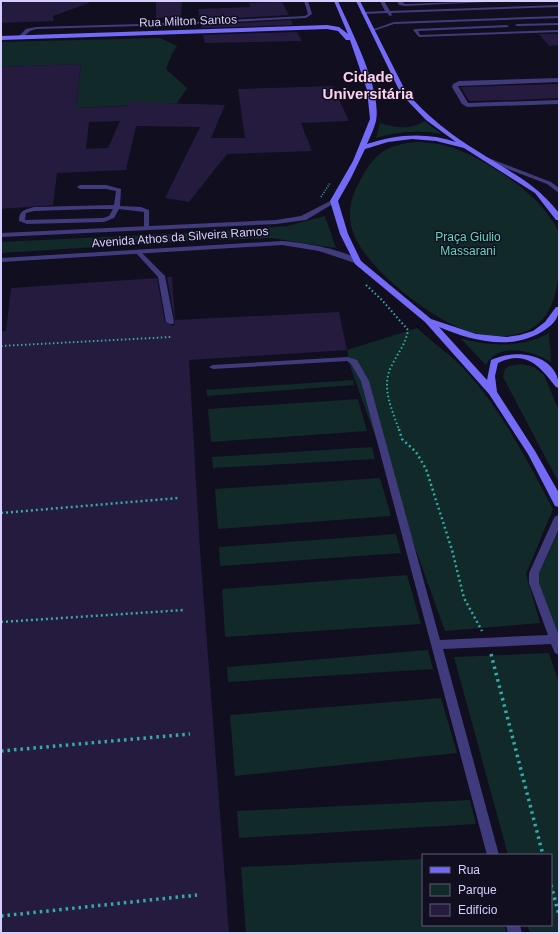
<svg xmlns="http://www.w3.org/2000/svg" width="560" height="934" font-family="Arial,sans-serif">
<rect width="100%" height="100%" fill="#110e1f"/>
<path fill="#112929" d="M160 38 177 46 172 54 166 69 187 88 177 103 76 108 81 64 1 67V42Z
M424 121 442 134C419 130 398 131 376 138L380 123C395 128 411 130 424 121Z
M417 142C429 142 442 144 454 148 487 160 544 197 558 231 560 239 559 251 559 259 559 301 547 337 498 336 488 335 479 335 470 332 433 321 358 264 351 225 347 206 354 191 363 175 377 151 390 144 417 142Z
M325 216 336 248 271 238 218 240 217 231 287 226Z
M208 232V240L1 253V242Z
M417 328C432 342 451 355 465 370 501 409 528 462 553 509L526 574 540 623 445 631 351 369 347 350Z
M549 333 551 362C533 351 499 341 486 365L460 338C489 347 522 348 549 333Z
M521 364 534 367 544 375 559 411V483L503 377 505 369 509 366Z
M353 380 354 385 207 396 206 390Z
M358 399 367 431 211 442 208 409Z
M372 447 375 459 213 468 212 457Z
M380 478 391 516 218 529 215 489Z
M559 531V638L538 584V575Z
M396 534 401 553 220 566 219 547Z
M407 575 421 624 225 637 222 589Z
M428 650 433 669 228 682 227 667Z
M549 653 559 683V933H530L527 925H551V855H508L454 657Z
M441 698 457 753 235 776 230 715Z
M470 800 476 824 239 838 237 811Z
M423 859V925H504L507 933H246L241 867Z"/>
<path fill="#241b3f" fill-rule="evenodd" d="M4 1H89V3L53 16 54 21 1 23V10Z
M156 1H182L181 17 156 18Z
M282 2 289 15 200 20 198 9 250 7 249 3Z
M291 20 293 25 202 28 201 25Z
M297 32 302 41 205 43 203 35Z
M539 34H559V45L549 46Z
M81 64 76 108 127 106 129 102 225 105 211 138H245L238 89 333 86 349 121 301 123 312 151 227 154 189 202 165 198 200 127 136 126 126 170 57 173 53 205 1 209V67ZM120 121 108 148 86 149 89 122Z
M559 84V98L515 100 469 101 461 87Z
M167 277H172L175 320 339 312 347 350 189 360 200 550 229 933H1V331H6L11 288 157 278 165 322 173 326 175 322Z"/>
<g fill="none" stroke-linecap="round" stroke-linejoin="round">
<path stroke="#33aba9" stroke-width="1.5" stroke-dasharray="1 1.5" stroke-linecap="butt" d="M321 197 330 183"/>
<path stroke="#33aba9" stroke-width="2" stroke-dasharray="1.5 2.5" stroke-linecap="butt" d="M366 285 381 299 408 330C406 344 397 354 391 367 381 388 392 409 399 430
M1 346 171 337"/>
<path stroke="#33aba9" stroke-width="2.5" stroke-dasharray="2 3" stroke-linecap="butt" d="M399 429 402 439 416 452 426 469 452 550 464 598 482 631
M1 513 178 498
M1 622 184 610"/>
<path stroke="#33aba9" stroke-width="3.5" stroke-dasharray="2.5 4" stroke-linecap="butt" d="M491 654 543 855
M1 751 190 734
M551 885 559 915
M1 916 197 895"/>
<path fill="#403b7c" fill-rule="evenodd" d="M304 1H308L312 14 306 18 174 25 36 29 30 31 22 38 18 37 26 29 36 27 174 23 305 16 308 14Z
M380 1H384L390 11 559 5V7L391 13 392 15 390 16 387 13 363 14 361 13 363 12 385 11Z
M397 1H401L405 4 489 1 487 2 405 6 399 5Z
M559 16V18L394 24 373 31 371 30 394 22Z
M559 23V25L517 26 515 25 517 24Z
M507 25 509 27 418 31 420 35 559 30V32L419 37 413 30 415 29Z
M559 78V82L458 86 468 103 559 100V104L467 107 462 104 452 87 453 84 459 81Z
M482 157H486L551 182 559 188V193L547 184 482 159Z
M106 185 121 189 120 206 141 207 149 210V229L147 230 144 228V212L119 209 114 218 104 222 27 224 19 221C19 210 25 210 34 207L114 205 116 191 106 189H80L77 187 80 185ZM94 209H113L109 216 103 218 25 220 26 213 34 211Z
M138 250 140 251 165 276 174 322 173 324H170L166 322 158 277 136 253V251Z
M348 357 357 360 369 381 440 640 548 635 529 583V573L554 518 556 516 559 515V529L539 573V583L559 636V655L555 653 551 644 443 649 499 855H487L361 381 351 364 347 361 213 369 209 367 213 365Z
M506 925H520L522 933H508Z"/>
<path fill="#403b7c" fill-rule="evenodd" d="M334 199 338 201 336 202 306 220 276 224 1 237V233L276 220 301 216Z
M282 241C300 242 349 250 362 262L358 264 319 251 282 245 1 262V258Z"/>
<path fill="#746af8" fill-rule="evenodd" d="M334 1H338C351 31 382 89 376 121 374 129 370 137 367 144 396 134 427 132 456 142L426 120 401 94 356 1H360L406 92C427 116 452 136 479 152 511 173 535 182 559 213V220H556L535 193 464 148 436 141 412 139 388 142 365 149 351 178 338 201 348 234 361 261 431 319 476 334 507 337 520 335 533 331 545 322 556 307H559C559 317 555 323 546 329 514 352 472 341 439 327L487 380 491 360C515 348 559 354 559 388L556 387C540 367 527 349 498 363L495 376 497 392 535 451 559 493V507L555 506 528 454 489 394 425 322 355 264 340 234 330 201 353 161 370 119 367 90 350 40H346L338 31 327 29 1 40V36L327 25 339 27 348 34Z"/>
</g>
<g text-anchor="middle" stroke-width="3" stroke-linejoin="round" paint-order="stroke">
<g font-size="12" fill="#d6cefd" stroke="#110e1f">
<text transform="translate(188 21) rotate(-2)" y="4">Rua Milton Santos</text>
<text transform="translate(180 237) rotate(-4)" y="4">Avenida Athos da Silveira Ramos</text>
</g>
<g font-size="12" fill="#5ed9bf" stroke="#110e1f">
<text x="468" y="241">Praça Giulio<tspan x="468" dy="14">Massarani</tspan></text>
</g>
<g font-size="15" font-weight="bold" fill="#fdd0eb" stroke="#110e1f">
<text x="368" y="82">Cidade<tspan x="368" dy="17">Universitária</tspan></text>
</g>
</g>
<rect width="560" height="934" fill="none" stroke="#d6cefd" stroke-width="4"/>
<rect x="422" y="854" width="130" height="72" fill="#110e1f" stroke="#605b78"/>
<rect x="430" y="867" width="20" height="6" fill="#746af8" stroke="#605b78"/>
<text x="458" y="874" font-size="12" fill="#d6cefd">Rua</text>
<rect x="430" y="884" width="20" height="12" fill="#112929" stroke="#605b78"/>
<text x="458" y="894" font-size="12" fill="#d6cefd">Parque</text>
<rect x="430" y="904" width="20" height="12" fill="#241b3f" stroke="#605b78"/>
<text x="458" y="914" font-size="12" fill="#d6cefd">Edifício</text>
</svg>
